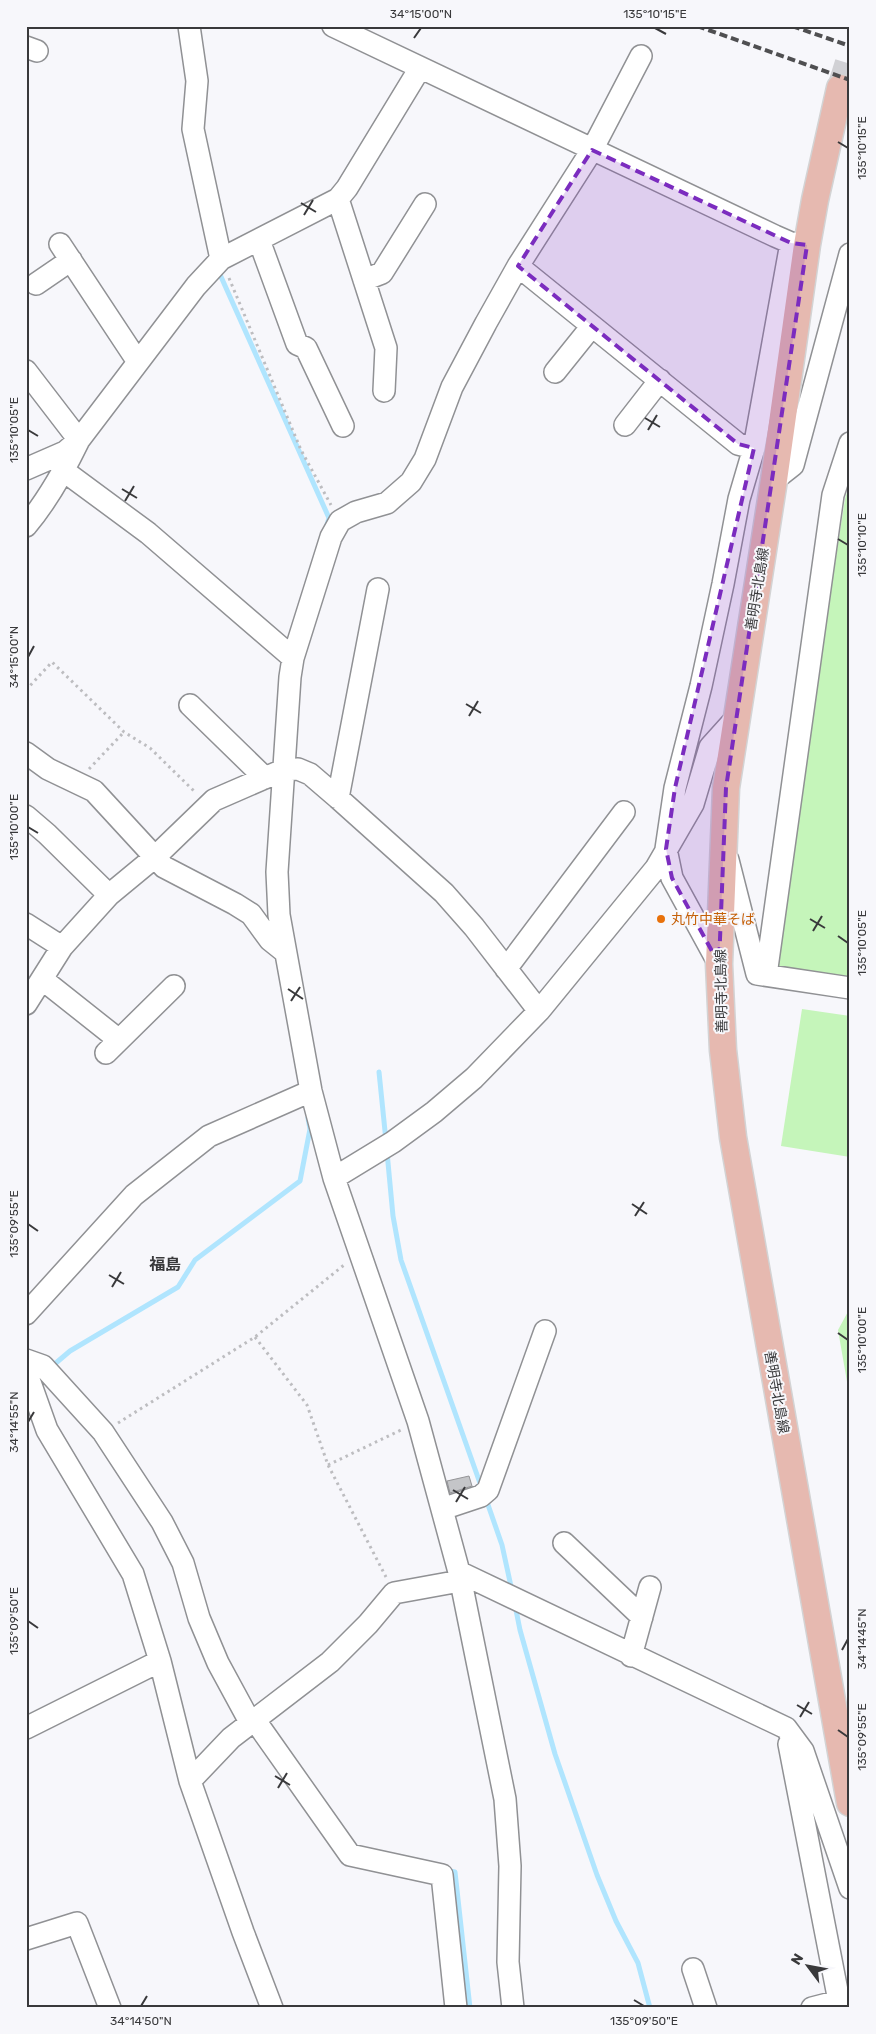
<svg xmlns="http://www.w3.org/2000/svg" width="876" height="2034" font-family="Rubik,'Noto Sans JP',sans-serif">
<rect width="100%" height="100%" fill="#f7f7fb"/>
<path fill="#c5f5ba" d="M850 482V982L772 970 845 499Z
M802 1009 850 1016V1157L781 1146Z
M850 1308V1399L838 1330Z"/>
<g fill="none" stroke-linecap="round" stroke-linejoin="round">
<path stroke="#b0e5fe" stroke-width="5" d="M218 270 329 518 327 525
M379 1072 386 1141
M387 1152 393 1216 401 1260 481 1486
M50 1368 70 1351 178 1287 195 1260 300 1181 310 1129 308 1118
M486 1499 502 1545 512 1591
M515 1605 520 1630 555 1754 597 1875 616 1921 638 1963 650 2008
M445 1870 455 1872 470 2008"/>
</g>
<path fill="#c4c5c8" stroke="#959598" d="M469 1476 472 1486 450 1493 447 1481Z"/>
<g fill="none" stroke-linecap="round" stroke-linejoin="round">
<path stroke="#d1d1d5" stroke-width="26" stroke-dasharray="26 13" stroke-linecap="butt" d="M840 88 850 56"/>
<defs>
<path id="minor" d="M189 26 197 81 193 129 221 259
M333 26 775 236 791 243 804 244
M26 47 37 51
M338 199 386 348 384 391
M259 240 297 344 306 348 343 426
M60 244 138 362
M518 266 738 444 754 448
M364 280 382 273 425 204
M36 284 71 260
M26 371 79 440C64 471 48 500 26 526
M555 372 592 326
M625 425 660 380
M26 469 65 452 79 440 196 286 221 259 338 199 347 188 420 68
M64 471 148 533 293 658
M774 480 793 465 850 254
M190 705 265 778
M26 753 48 769 94 791 164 867 235 904 251 914 270 940 285 952
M338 798 378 589
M26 816 47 834 109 895
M728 860 757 974 850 988
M26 924 62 947
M719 964 672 878 666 849 675 788 701 686 723 584 739 499 754 448 791 243
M506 969 624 812
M766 975 833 495 850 443
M42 979 119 1040
M26 1004 62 947 109 895 155 857 214 800 283 770 298 769 310 774 338 798 444 893 474 927 539 1011
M106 1053 174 986
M334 1178 311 1091 279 915 277 872 290 677 293 658 331 537 340 521 356 512 387 503 411 482 425 459 452 387 486 323 518 266 592 150 641 56
M26 1314 134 1195 209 1136 311 1091
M26 1360 43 1366 103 1432 162 1522 183 1563 199 1618 218 1663 250 1722 259 1726 350 1855 442 1875 456 2008
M26 1371 47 1430 133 1574 160 1661 190 1781 243 1932 272 2008
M442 1509 481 1496 488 1490 545 1331
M564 1543 642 1617
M459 1572 786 1728 803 1751 850 1888
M631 1656 650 1587
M26 1728 160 1661
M789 1744 839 2001 812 2008
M190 1781 231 1738 330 1662 368 1624 394 1593 460 1581
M26 1939 77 1923 110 2008
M693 1969 706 2008
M513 2008 508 1962 510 1866 505 1799 459 1572 418 1421 334 1178 393 1142 434 1112 474 1078 539 1011 656 868 693 804 710 747 737 717"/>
<path id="major" d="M840 88 815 200 807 245 774 480 726 788 719 964 723 1050 733 1137 850 1803"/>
</defs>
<use href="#minor" stroke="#909194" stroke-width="24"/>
<use href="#major" stroke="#d3d3d4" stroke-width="29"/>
<path stroke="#bdbdc0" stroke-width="3" stroke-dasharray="2.5 4" stroke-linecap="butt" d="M229 278 301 450 331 505
M26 690 52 662 124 732 150 748 195 792
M89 769 124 732
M255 1337 307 1405 328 1465 386 1577
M118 1423 255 1337 344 1265
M328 1465 401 1430"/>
<use href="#minor" stroke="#fff" stroke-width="21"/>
<use href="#major" stroke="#e6b9b0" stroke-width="26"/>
<path stroke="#4f4f51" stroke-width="4" stroke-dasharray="8 4" stroke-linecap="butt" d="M697 26 850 80
M792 26 850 46"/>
</g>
<path fill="#7b2cbf" fill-opacity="0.2" stroke="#7b2cbf" stroke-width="4" stroke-dasharray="10 6" stroke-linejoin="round" d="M592 150 791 243 807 245 726 788 719 964 672 878 666 849 675 788 754 448 738 444 518 266Z"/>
<path fill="none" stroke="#39393b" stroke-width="2" d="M655 28 666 34M414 38 421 28M838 142 848 148M301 203 316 212M304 215 313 200M645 418 660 427M28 430 38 436M648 430 657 415M122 489 137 498M125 501 134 486M838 539 848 545M28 657 34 646M466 704 481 713M469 716 478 701M28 827 38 833M810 919 825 928M813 931 822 916M838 936 848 943M288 989 303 999M291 1001 300 987M632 1204 647 1214M635 1216 644 1202M28 1224 38 1231M109 1275 124 1284M112 1287 121 1272M838 1333 848 1340M28 1422 34 1412M453 1490 468 1499M456 1502 465 1487M28 1621 38 1628M842 1650 848 1639M797 1705 812 1714M800 1717 809 1702M838 1730 848 1737M275 1776 290 1785M278 1788 287 1773M634 2000 644 2006M141 2006 147 1996"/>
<circle fill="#e8710a" stroke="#f7f7fb" stroke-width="2" cx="661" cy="919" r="5"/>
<g text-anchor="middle" stroke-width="4" stroke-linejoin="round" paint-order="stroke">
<g font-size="14" fill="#39393b" stroke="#f7f7fb">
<text transform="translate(757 589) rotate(-81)" y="5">善明寺北島線</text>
<text transform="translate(721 991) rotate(-91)" y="5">善明寺北島線</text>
<text transform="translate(777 1392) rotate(80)" y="5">善明寺北島線</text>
</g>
<g font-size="14" fill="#c56008" stroke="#f7f7fb" text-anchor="start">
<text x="671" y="924">丸竹中華そば</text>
</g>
<g font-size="16" font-weight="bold" fill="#39393b" stroke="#f7f7fb">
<text x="165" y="1270">福島</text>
</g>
</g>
<rect width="876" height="2034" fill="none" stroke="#f7f7fb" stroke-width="55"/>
<g transform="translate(808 1966) rotate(302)" stroke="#f7f7fb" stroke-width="4" paint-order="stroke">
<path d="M0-4L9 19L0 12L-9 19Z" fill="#39393b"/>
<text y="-8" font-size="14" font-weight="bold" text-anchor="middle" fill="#39393b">N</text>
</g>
<rect x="28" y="28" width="820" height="1978" fill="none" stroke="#39393b" stroke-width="2"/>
<g font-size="12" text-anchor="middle" fill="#39393b">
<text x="421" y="18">34°15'00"N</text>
<text x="655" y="18">135°10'15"E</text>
<text transform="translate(862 148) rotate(-90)" y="4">135°10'15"E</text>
<text transform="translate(14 430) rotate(-90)" y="4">135°10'05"E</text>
<text transform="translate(862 545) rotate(-90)" y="4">135°10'10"E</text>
<text transform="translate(14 657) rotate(-90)" y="4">34°15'00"N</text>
<text transform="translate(14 827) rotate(-90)" y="4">135°10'00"E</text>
<text transform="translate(862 943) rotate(-90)" y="4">135°10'05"E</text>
<text transform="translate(14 1224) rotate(-90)" y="4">135°09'55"E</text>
<text transform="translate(862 1340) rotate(-90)" y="4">135°10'00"E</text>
<text transform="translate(14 1422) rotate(-90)" y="4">34°14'55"N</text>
<text transform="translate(14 1621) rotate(-90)" y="4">135°09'50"E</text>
<text transform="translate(862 1639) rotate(-90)" y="4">34°14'45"N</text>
<text transform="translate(862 1737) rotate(-90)" y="4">135°09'55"E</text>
<text x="141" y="2025">34°14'50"N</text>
<text x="644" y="2025">135°09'50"E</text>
</g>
</svg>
